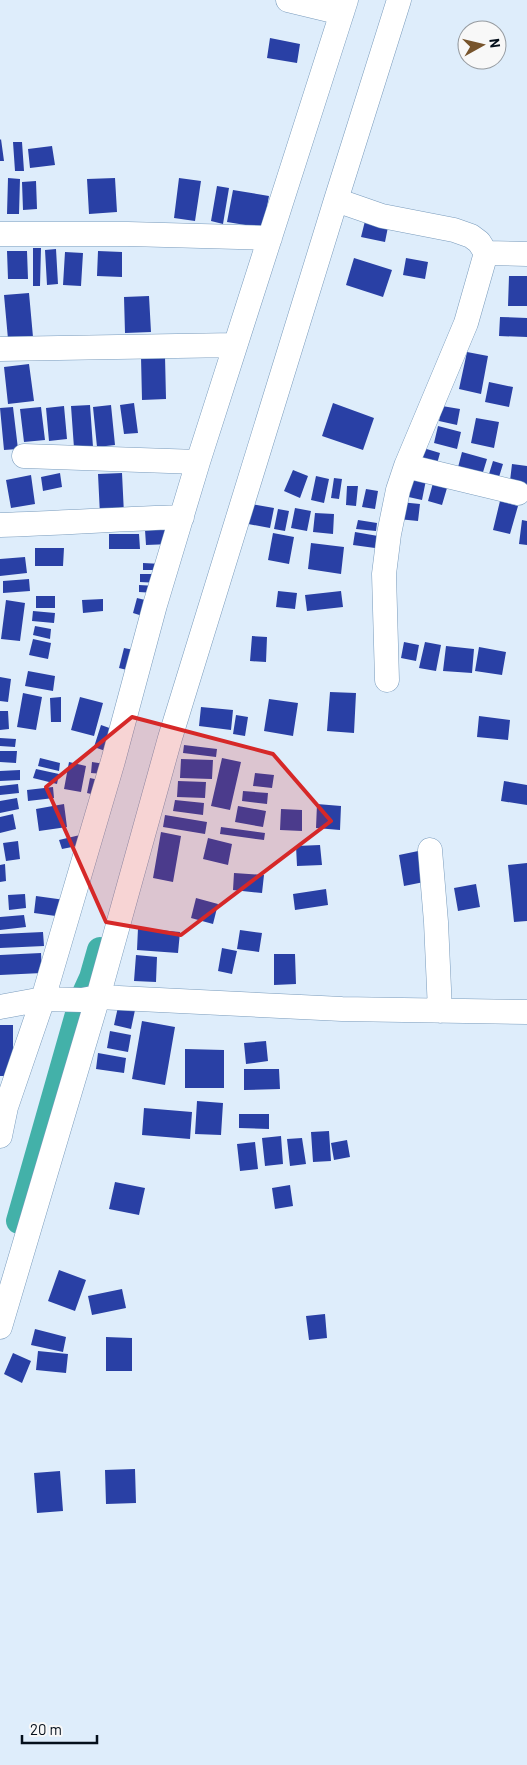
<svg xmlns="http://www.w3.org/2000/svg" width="527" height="1765" font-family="Barlow,sans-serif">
<rect width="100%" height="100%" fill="#deedfb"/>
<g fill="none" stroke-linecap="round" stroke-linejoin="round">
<path stroke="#43b1a9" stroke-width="26" d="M19 1221 82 1000 92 978 100 950"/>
</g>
<path fill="#2940a5" d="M270 38 300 44 297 63 267 58Z
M1 139 4 161H0V140Z
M13 142H22L24 171H15Z
M52 146 55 165 30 168 28 149Z
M8 178 20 179 19 214H7Z
M115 178 117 212 89 214 87 179Z
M179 178 201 181 195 221 174 218Z
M36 181 37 209 23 210 22 182Z
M217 186 229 188 223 224 211 221Z
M233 190 269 196 263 228 227 222Z
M366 217 389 222 385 242 361 237Z
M33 248H41L40 286H33Z
M56 249 58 284 47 285 45 250Z
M7 251H27L28 279H8Z
M98 251 122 252V277L97 276Z
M65 252 83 253 81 286 63 285Z
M354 258 392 270 383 297 346 285Z
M406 258 428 262 425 279 403 275Z
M509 276H527V306H508Z
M29 293 33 337 8 339 4 295Z
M149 296 151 332 125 333 124 297Z
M500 317 527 318V337L499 336Z
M467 352 488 356 481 394 459 389Z
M165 356 166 399 142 400 141 357Z
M29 364 34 401 8 404 4 367Z
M489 382 513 387 509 407 485 402Z
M134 403 138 433 124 434 120 405Z
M333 403 374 418 363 450 322 436Z
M90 405 93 447 74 448 71 406Z
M111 405 115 445 97 447 93 407Z
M64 406 67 439 49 441 46 408Z
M442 406 460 409 457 425 439 421Z
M13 407 18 449 4 450 0 408Z
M41 407 45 440 24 442 20 409Z
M476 418 499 422 494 448 471 443Z
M438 426 461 432 457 449 434 443Z
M420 447 440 453 435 471 414 465Z
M462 452 487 459 480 482 456 475Z
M493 461 503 464 499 477 489 474Z
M512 464 527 466V484L510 481Z
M293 470 308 476 300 498 284 491Z
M60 473 62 487 43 491 41 477Z
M122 473 124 514 100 515 98 474Z
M31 475 35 504 11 508 6 480Z
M316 476 329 479 324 503 311 500Z
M408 476 426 480 422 500 404 496Z
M334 478 342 479 339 499 331 498Z
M433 483 447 488 442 505 428 501Z
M347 486H358L356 506 346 505Z
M366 489 378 491 375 509 362 507Z
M500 501 518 506 510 534 493 530Z
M400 502 420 504 418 521 398 519Z
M251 504 274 508 270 528 248 524Z
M295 508 311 511 307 531 291 528Z
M278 509 289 511 285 531 274 529Z
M315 513 334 514 333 534 313 532Z
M358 520 377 523 376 531 356 529Z
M522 520 527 521V545L519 544Z
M171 529V544L146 545 145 530Z
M355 532 378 536 375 548 353 545Z
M273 533 294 537 289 564 268 560Z
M109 534H139L140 549H109Z
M311 543 344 547 341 574 308 569Z
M35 548H64L63 566H35Z
M25 557 27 573 0 576V559Z
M143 563 162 564V570H143Z
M140 574H160V583L140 582Z
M29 579 30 591 3 593V581Z
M139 585 156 586 155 593 139 592Z
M278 591 297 593 295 609 276 607Z
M341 591 343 607 307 611 305 595Z
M36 596H55V608H36Z
M137 598 153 602 149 618 133 613Z
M103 599V611L83 613 82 600Z
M6 600 25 603 20 641 1 639Z
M33 611 55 613 54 623 32 621Z
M35 626 51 629 50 639 33 635Z
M252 636 267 637 266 662 250 661Z
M33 639 51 643 48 659 29 655Z
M404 642 419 645 416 661 401 658Z
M425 642 441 645 436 671 419 668Z
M446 646 474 649 472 673 443 671Z
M479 647 506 652 502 675 475 671Z
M124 648 139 651 135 672 119 668Z
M28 671 55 676 53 691 25 686Z
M0 677 11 679 8 702 0 701Z
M330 692 356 693 354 733 327 731Z
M23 693 42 697 36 730 17 727Z
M61 697V722H51L50 698Z
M80 697 103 703 94 736 71 730Z
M269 699 298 703 293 736 264 731Z
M201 707 233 710 231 730 199 726Z
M0 711H8L9 729 0 730Z
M236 715 248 717 245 736 233 734Z
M479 716 510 720 508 740 477 737Z
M101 725 118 731 111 753 94 747Z
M0 738 16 739 15 747 0 746Z
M184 745 217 749 216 757 183 753Z
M0 751H17L16 763 0 762Z
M40 758 60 763 59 771 38 766Z
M222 758 241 762 230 810 211 806Z
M181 759 213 760 212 779 180 778Z
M69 762 86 766 81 792 64 789Z
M92 762 105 764 104 774 91 773Z
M36 769 59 774 57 784 33 778Z
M20 770V780L0 781V771Z
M255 773 274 775 272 788 253 786Z
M90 778 103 781 99 796 87 793Z
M178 781 206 782 205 798 177 797Z
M504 781 527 785V805L501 801Z
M18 784 19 793 0 795V786Z
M53 787 54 798 28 801 27 790Z
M243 791 268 793 267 804 242 801Z
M17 798 19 809 0 813V801Z
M175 800 204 803 203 815 173 811Z
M64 804 67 827 39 831 36 809Z
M317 804 341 806 340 830 316 828Z
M238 806 266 811 263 827 235 822Z
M281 809 302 810V831L280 830Z
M13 814 16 829 0 833V817Z
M165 815 207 822 205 834 163 827Z
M221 827 265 833 264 840 220 834Z
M161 832 181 836 173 882 153 878Z
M80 835 82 845 62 849 59 840Z
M208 838 232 844 228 865 203 859Z
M18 841 20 859 6 861 3 843Z
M320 845 322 865 297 866 296 846Z
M423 850 429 881 404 886 399 855Z
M527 863V921L514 922 508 865Z
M5 864 6 881 0 882V865Z
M234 873 264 875 262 893 233 890Z
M476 884 480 907 458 911 454 888Z
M326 889 328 905 295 910 293 894Z
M25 894 26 908 9 910 8 895Z
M36 896 65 900 63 917 34 913Z
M196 898 218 904 213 924 191 918Z
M24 915 26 927 0 930V917Z
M138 928 180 932 178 953 137 950Z
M240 930 262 933 259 952 237 949Z
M43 932 44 946 0 948V934Z
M222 948 237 951 232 974 218 971Z
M41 953 42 973 0 975V955Z
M274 954H295L296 984 274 985Z
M136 955 157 957 156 982 134 981Z
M118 1007 135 1010 131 1029 114 1025Z
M142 1021 175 1027 165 1085 132 1079Z
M0 1025H13V1076H0Z
M110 1031 131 1035 128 1052 107 1048Z
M266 1041 268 1061 246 1064 244 1043Z
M185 1049 224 1050V1088H185Z
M98 1053 126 1058 124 1073 96 1069Z
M244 1069H279L280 1089 244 1090Z
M197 1101 223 1103 221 1135 195 1134Z
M144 1108 192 1112 190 1139 142 1135Z
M239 1114H269V1129L239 1128Z
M329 1131 331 1161 313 1162 311 1132Z
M281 1136 283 1164 265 1166 262 1138Z
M302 1138 306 1164 290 1166 287 1139Z
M347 1140 350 1157 334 1160 331 1143Z
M255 1142 258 1169 240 1171 237 1144Z
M115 1182 145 1188 139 1215 109 1209Z
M290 1185 293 1206 275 1209 272 1188Z
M59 1270 86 1280 75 1311 48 1301Z
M122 1289 126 1308 92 1315 88 1296Z
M325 1314 327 1338 309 1340 306 1316Z
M35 1329 66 1337 63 1352 31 1345Z
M106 1337 132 1338V1371H106Z
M38 1351 68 1354 66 1373 36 1370Z
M13 1353 31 1361 22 1383 4 1374Z
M135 1469 136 1503 106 1504 105 1470Z
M60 1471 63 1511 37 1513 34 1473Z"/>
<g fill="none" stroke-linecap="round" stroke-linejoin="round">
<defs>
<path id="minor" d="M288 0 342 13
M336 200 382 216 454 230 471 236 479 242 486 253 466 323 406 466 398 490 389 534 384 574 387 680
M0 234H128L270 238
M486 253 527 254
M0 349 235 345
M24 456 198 462
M406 466 518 493
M0 525C61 523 121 519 182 517
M430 850 436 922 440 1011
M0 1007 43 999 82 1000 98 997 342 1009 527 1012
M0 1136 6 1107 43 999 113 761 155 605 198 462 346 0
M0 1327 98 997 170 738 336 200 399 0"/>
</defs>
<use href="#minor" stroke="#799bbc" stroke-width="25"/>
<use href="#minor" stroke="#fff" stroke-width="24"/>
</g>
<path fill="#d62828" fill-opacity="0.2" stroke="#d62828" stroke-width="4" stroke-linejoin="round" d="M132 717 273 754 331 821 181 935 106 922 46 787Z"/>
<g transform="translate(482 45) rotate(82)"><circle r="24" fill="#f8f8f8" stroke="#969ba0"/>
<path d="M0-4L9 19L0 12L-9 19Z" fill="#77542c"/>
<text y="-8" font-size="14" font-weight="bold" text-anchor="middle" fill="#040f1b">N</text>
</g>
<path d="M22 1735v8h75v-8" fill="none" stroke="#040f1b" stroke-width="2.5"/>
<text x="30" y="1735" font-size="15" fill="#040f1b" stroke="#f8f8f8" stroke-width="4" paint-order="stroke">20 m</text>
</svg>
